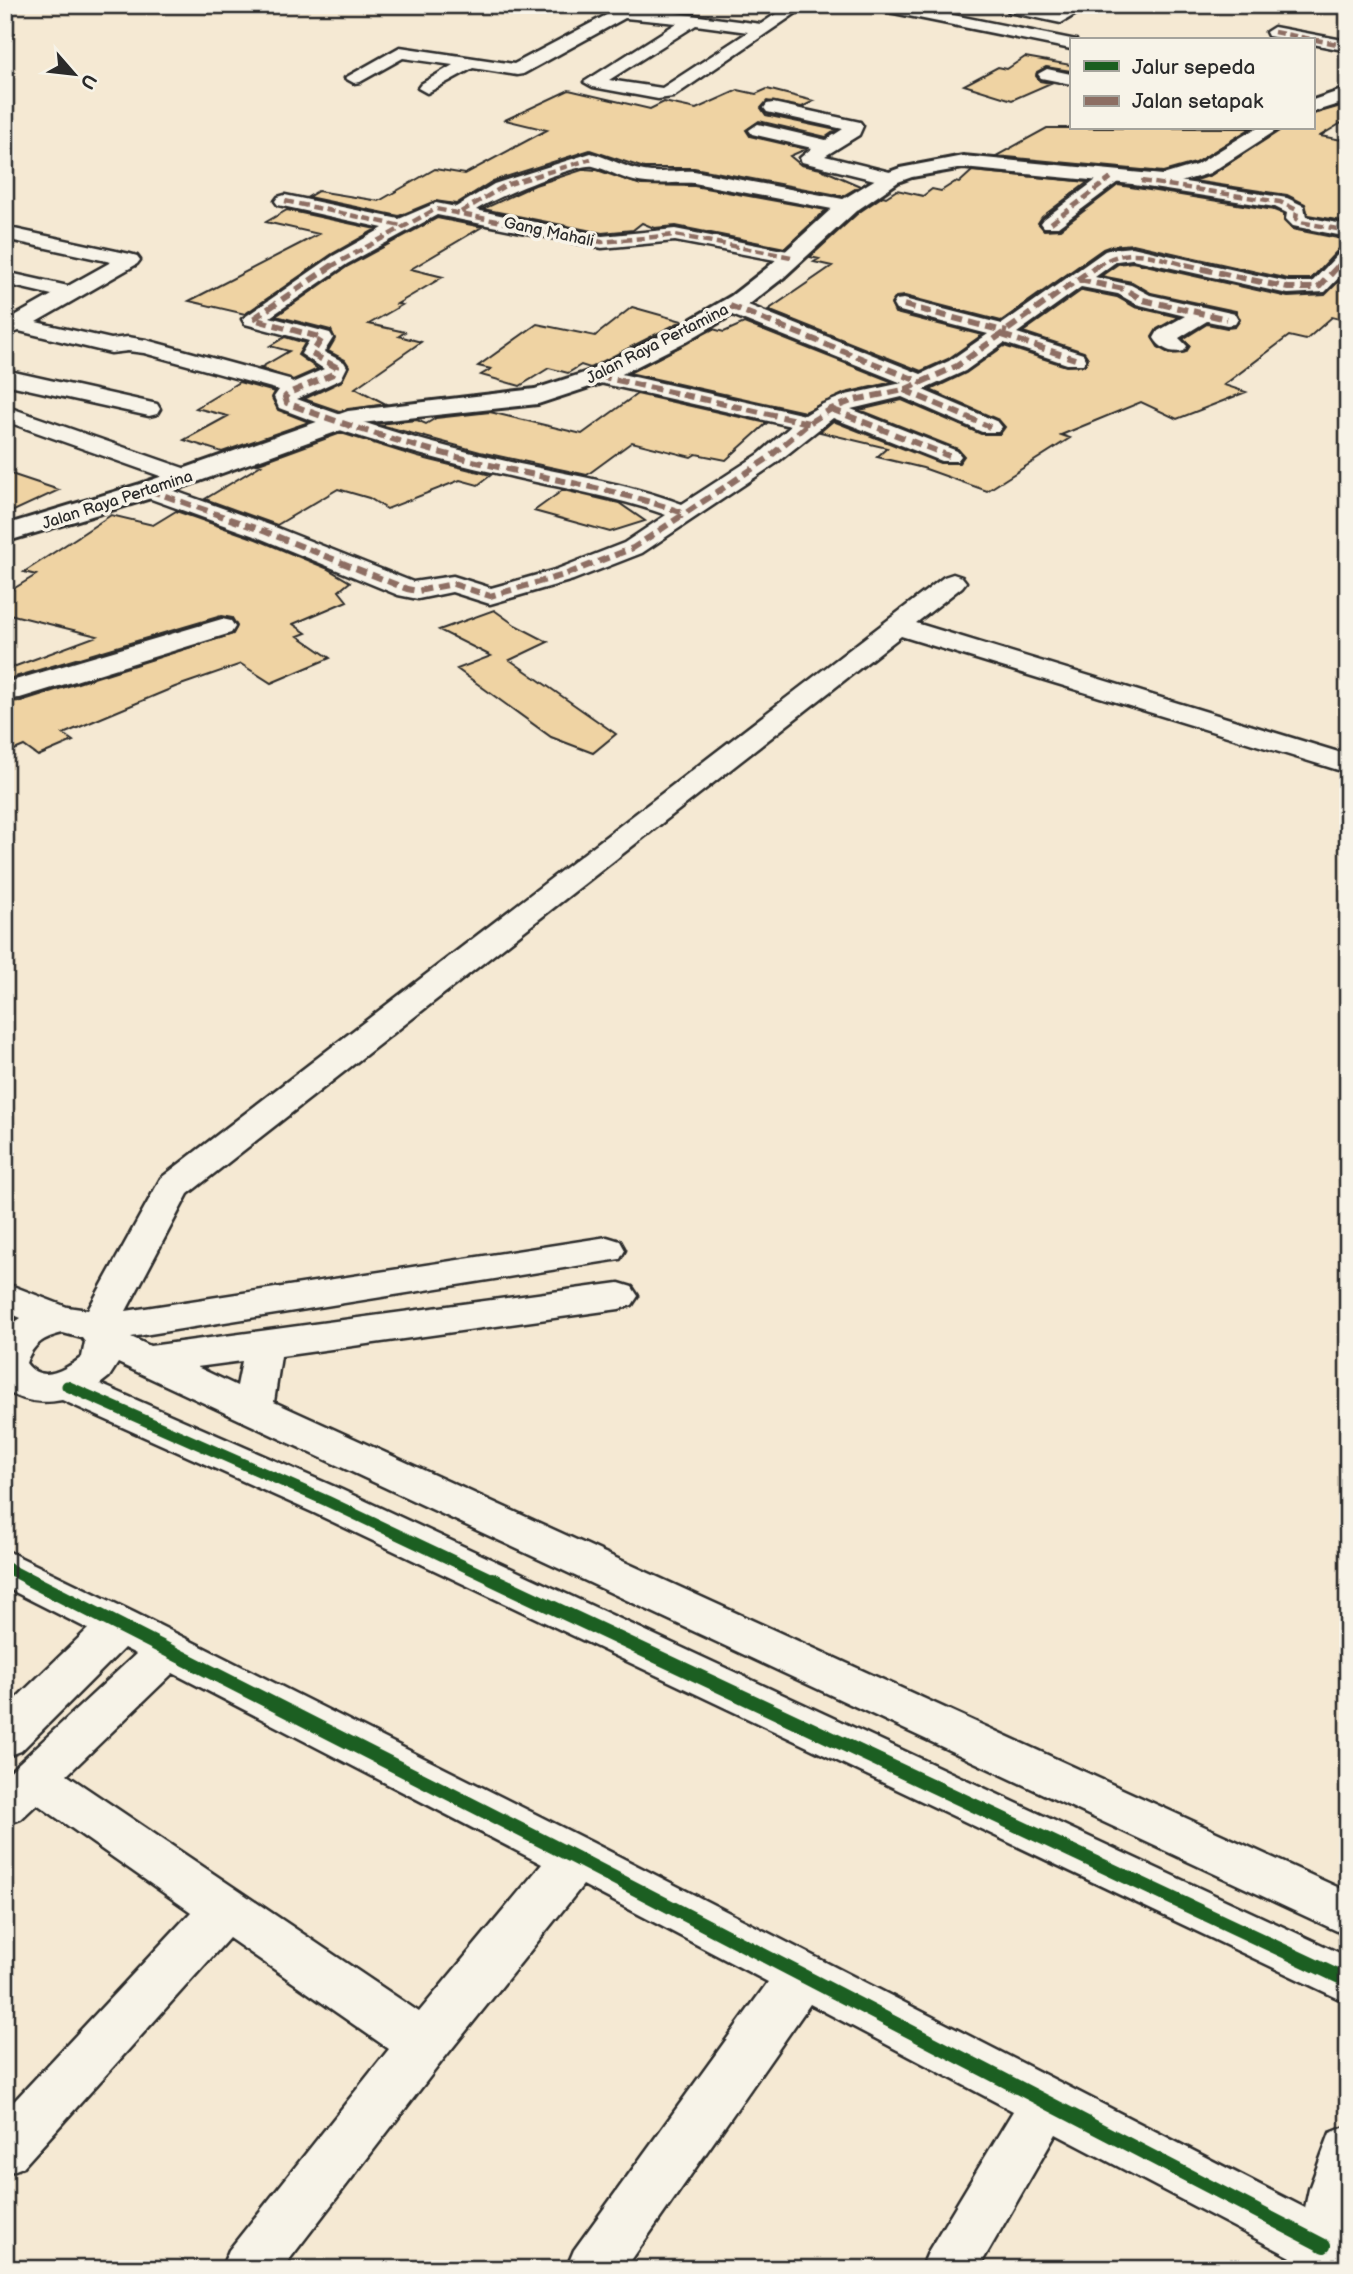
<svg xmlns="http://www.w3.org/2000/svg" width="1353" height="2274" font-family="'Balsamiq Sans',sans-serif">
<rect width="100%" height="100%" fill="#f5e9d3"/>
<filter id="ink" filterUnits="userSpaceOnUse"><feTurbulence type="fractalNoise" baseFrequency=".0143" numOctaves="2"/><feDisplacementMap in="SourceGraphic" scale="14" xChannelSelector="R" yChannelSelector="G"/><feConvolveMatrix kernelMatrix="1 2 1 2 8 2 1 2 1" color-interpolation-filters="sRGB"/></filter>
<g filter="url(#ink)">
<path fill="#efd3a3" stroke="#2b2b2b" stroke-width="2" d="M1025 57 1071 65V71L1046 67 1037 72 1036 76 1040 81 1051 83 1012 100 964 85 998 67 1007 69Z
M767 89 814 101 802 107 767 101 761 108 766 115 836 130 826 137 759 121 746 130 750 136 806 149 790 156 801 165 821 169 860 186 843 196 694 168H644L590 150 493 181 456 204 435 201 399 216 308 197 318 191 379 201 435 169 465 174 547 130 505 120 569 90 650 109 664 102 696 109 738 90 756 94Z
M1348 104V119L1320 136 1348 141V222L1308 215 1305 204 1287 195 1194 181 1211 175 1282 128H1313V114Z
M1047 128H1251L1195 163 1163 172 996 156Z
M585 169 597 170 641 185 694 186 826 210 785 248 676 226 654 228 642 223 633 230 602 233 483 209 535 185Z
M972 171 1088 182 1042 217 1038 223 1044 230 1060 229 1118 185 1274 210 1284 214V221L1292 229 1348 240V247L1339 249 1311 279H1288L1133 244 1111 246 1103 249 1001 321 905 296 896 297 891 304 895 313 982 335 948 359 921 371 768 310 832 266 814 262 819 259 810 257 858 213 883 196 886 197 897 190 923 196 932 189 941 191 955 182 959 183Z
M287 210 376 229 332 254 245 314 189 301 319 234 266 222Z
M437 218 482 227 411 269 443 277 397 304 402 305 369 324 405 332 399 336 421 342 355 388 386 404 339 411 304 399 342 381 349 366 345 360 328 351 335 339 331 330 276 316 348 266Z
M1132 262 1288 297 1325 295 1348 272V321L1332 317 1306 340 1289 336 1224 385 1246 392 1177 419 1141 402 1061 435 1070 438 987 491 923 468 877 457 887 448 820 432 833 421 940 463H959L964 456 958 449 860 410 902 400 981 434H1000L1005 427 999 420 930 390 966 373 1004 346 1066 366 1085 365 1088 358 1084 352 1023 332 1082 290 1117 297 1135 307 1178 317 1157 329 1152 337 1158 347 1170 354 1186 352 1190 346 1183 339 1207 324 1227 328 1235 327 1240 320 1236 311 1151 293 1132 282 1101 276 1118 264Z
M632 307 682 321 590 368 581 365 568 373 549 368 520 386 481 375 491 369 478 366 537 324 595 336Z
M744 323 893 382 845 393 805 412 629 373 713 329 724 332Z
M285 337 305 343 298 355 318 369 293 380 260 368 289 351 270 346Z
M239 382 275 392 272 398 278 410 309 422 222 452 184 440 228 416 196 408Z
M637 394 767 423 726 460 696 454 691 457 632 442 587 475 480 452 377 424 417 420 426 424 436 418 490 412 582 434Z
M341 433 418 457 491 475 478 485 460 480 387 509 369 498 338 489 277 525 205 499 261 465 256 464Z
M5 472 59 490 5 515Z
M563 490 619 503 645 521 610 532 534 511Z
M176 511 256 539 326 568 350 582 339 591 347 601 293 624 306 633 298 636 330 658 271 683 241 664 175 687 63 734 73 741 38 756 24 746 5 754V702L21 701 233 634 237 626 232 618 221 616 5 680V670L97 636 5 613V594L36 575 24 572 111 515 153 525Z
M494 610 515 625 548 642 510 660 616 734 593 753 551 737 457 669 491 656 439 630Z"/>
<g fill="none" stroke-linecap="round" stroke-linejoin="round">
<defs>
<path id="minor" d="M789 5H808L673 97 658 99 593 87 584 82 677 23 625 18 523 74 517 75 473 68 427 93 418 88 421 84 453 65 403 58 360 82 354 83 345 78 400 47 514 64 614 11 629 7 761 24ZM696 25 748 32 662 88 609 80Z
M871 5H904L1076 40H1071V49L879 10Z
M1021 5 1058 13 1071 5H1091L1061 23 1009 12 1007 9 1009 6Z
M1274 27 1348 41V51L1313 44V40H1291L1268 36 1266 32Z
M1047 69 1071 74V84L1041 78 1038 74Z
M773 103 860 122 863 126 859 135 825 156 898 174 901 178 891 184 802 162 800 158 812 148 752 134 749 130 758 124 826 140 843 129 767 112 764 108 767 104Z
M591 153C609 158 626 168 644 171 661 174 677 170 694 171L848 200 858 206 848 212 694 183C674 182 654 186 634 181 620 178 607 169 593 166 578 163 491 199 476 210L602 236 675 229 798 253 801 257 798 261 791 263 675 241 602 248 437 215 347 264 270 317 330 333 333 338 324 352 344 362 347 367 341 379 297 399C365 425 435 445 506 461 565 474 626 483 682 504L759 454 791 426 591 381 588 376 591 371 599 369 805 415 823 404 846 395 902 383 722 311 719 306 722 301H738L921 374 949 361 988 334 896 310 893 305 896 300 904 299 1002 324 1105 251 1112 249 1132 247 1288 282H1312L1341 251 1348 249V268L1325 292 1288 294 1132 259 1117 261 1095 277 1131 285 1150 295 1235 314 1238 319 1235 324 1227 325 1207 321 1179 338 1187 346 1184 351C1171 354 1161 349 1154 338L1158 331 1185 316 1136 304 1118 294 1081 287 1017 333 1083 354 1086 359 1083 364H1067L1004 343 965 371 923 390 998 422 1002 427 998 432H982L902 397 851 409 957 451 961 456 957 461H941L833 418 775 464 642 553 573 580 490 604 452 592 418 599 398 595 257 537 140 495 137 490 140 485 149 483 158 485 275 527 413 582 453 576 491 588 555 570 624 543 666 515C614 496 559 488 505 475 428 458 353 437 279 408L274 397 279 390 144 353 128 351 111 353 19 331 5 336V315L13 317 52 295 5 284V272L68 286 111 262 5 239V227L130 254 137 256 140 260 137 264 36 322 111 339 128 337 146 340 289 379 292 383 324 369 301 354 309 341 245 324 242 319 333 256 383 228 278 205 275 201 278 197 285 195 399 219 436 203 456 207 494 184Z
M1111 172 1118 174 1121 178 1118 182 1058 227H1044L1041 223 1044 219 1104 174Z
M1141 175 1287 198 1304 206 1306 217 1348 225V237L1293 226 1286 219 1287 213 1275 207 1134 185 1131 181 1134 177Z
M5 370 157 404 160 409 157 414 149 416 5 384Z
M5 406 195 472 198 477 195 482 186 484 177 482 5 421Z
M953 574 962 577 966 582 962 587 916 623 1348 755V773L901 636 188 1194 126 1311 607 1237 620 1241 625 1250 620 1259 131 1337 150 1346 619 1283 632 1287 638 1296 632 1305 619 1309 281 1356 274 1402 1348 1892V1936L118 1363 109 1377 100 1384 342 1490 1348 1957V2003L312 1512 62 1400C41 1404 23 1402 5 1390V1329L21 1318 5 1311V1283L67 1307 88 1310 161 1178 944 577ZM63 1333 82 1338 85 1342 82 1357C66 1369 42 1385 26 1363 33 1344 44 1337 63 1333ZM242 1361 237 1386 197 1367Z
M222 619 231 621 235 627 231 633 20 698 5 699V683Z
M5 1550 135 1613 593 1843 1305 2208 1309 2189 1330 2133 1348 2126V2253L1341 2269H1286L1291 2257 1056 2134 978 2269H921L929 2250 1013 2111 810 2004 625 2269H566L574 2250 768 1982 583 1885 442 2061 282 2269H221L229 2250 389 2049 229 1938 23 2167 5 2174V2111L191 1912 37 1804 21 1819 5 1825V1776L136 1654 124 1648 21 1751 5 1757V1709L88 1629 5 1587ZM173 1673 542 1864 419 2012 67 1775Z"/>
<path id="major" d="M1348 88V101L1313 112V100Z
M1256 128H1280L1210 173 1164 187 963 168 912 177 898 182 856 211 783 278 747 306 687 341 608 381 538 404 361 423 158 496 5 542V525L140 484 348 411 535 389 590 371 671 331 731 296 767 268 840 201 884 174 900 168 963 156 1163 175 1196 165Z"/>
</defs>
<use href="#minor" stroke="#2b2b2b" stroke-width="5"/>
<use href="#major" stroke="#2b2b2b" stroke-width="6"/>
<use href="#minor" fill="#f7f3e8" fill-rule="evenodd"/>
<use href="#major" fill="#f7f3e8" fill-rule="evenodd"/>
<path stroke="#8d6e63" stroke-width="4.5" stroke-dasharray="9 4.5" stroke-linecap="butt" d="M1274 32 1348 46
M1141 181 1280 202 1297 210 1296 219 1300 222 1348 231
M285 201 401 226
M461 212 506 185 591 159
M1051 223 1111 178
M330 267 436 209 602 242 675 235 791 257
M1096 267C1129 243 1156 258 1193 267
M1337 267 1348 255"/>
<path stroke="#8d6e63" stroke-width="6" stroke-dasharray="11 6" stroke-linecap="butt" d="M333 265 253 319 322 338 312 354 336 367 333 374 289 393 285 397 287 403C359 431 432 452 507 469 566 482 626 492 683 513
M1185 265 1288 288H1318L1339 265
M1079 280 1124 289 1143 300 1227 319
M904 305 1007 332
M730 306 923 383
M1002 335 1075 359
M599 376 809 423
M904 390 990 427
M831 409 949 456
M149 490 266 532 407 589 418 591 453 584 490 596 564 575 633 548 767 459 809 423 831 409 854 400 904 390 957 366 1098 265"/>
<defs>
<path id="cycleway-far1" d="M67 1386 327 1501 496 1581
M5 1567 32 1581"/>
<path id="cycleway" d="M28 1579 576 1858 1324 2246
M492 1579 1348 1981"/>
</defs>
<use href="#cycleway-far1" stroke="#f7f3e8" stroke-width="16"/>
<use href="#cycleway" stroke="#f7f3e8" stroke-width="18"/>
<use href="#cycleway-far1" stroke="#1b5e20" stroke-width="11"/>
<use href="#cycleway" stroke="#1b5e20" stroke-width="14"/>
</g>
</g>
<g text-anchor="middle" stroke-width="7" stroke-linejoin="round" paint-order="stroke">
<g font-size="16" fill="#2b2b2b" stroke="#f7f3e8">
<text transform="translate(549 231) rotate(12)" y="6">Gang Mahali</text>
<text transform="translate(657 343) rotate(-27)" y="6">Jalan Raya Pertamina</text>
<text transform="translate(117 499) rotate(-18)" y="6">Jalan Raya Pertamina</text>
</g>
</g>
<rect width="1353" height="2274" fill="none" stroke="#f7f3e8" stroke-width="28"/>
<rect x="14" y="14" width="1325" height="2246" fill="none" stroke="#2b2b2b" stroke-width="2.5" filter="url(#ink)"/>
<rect x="1070" y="38" width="245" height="91" fill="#f7f3e8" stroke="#a5a39c" stroke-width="2"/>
<rect x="1084" y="61" width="35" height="10" fill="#1b5e20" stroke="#a5a39c" stroke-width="2"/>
<text x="1132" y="74" font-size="21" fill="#2b2b2b">Jalur sepeda</text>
<rect x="1084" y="96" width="35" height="10" fill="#8d6e63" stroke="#a5a39c" stroke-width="2"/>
<text x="1132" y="108" font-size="21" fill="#2b2b2b">Jalan setapak</text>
<g transform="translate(74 74) rotate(118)" stroke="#f7f3e8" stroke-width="5" paint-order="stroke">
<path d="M0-5L12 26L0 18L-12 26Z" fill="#2b2b2b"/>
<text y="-10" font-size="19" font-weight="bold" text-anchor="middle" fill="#2b2b2b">U</text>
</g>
</svg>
